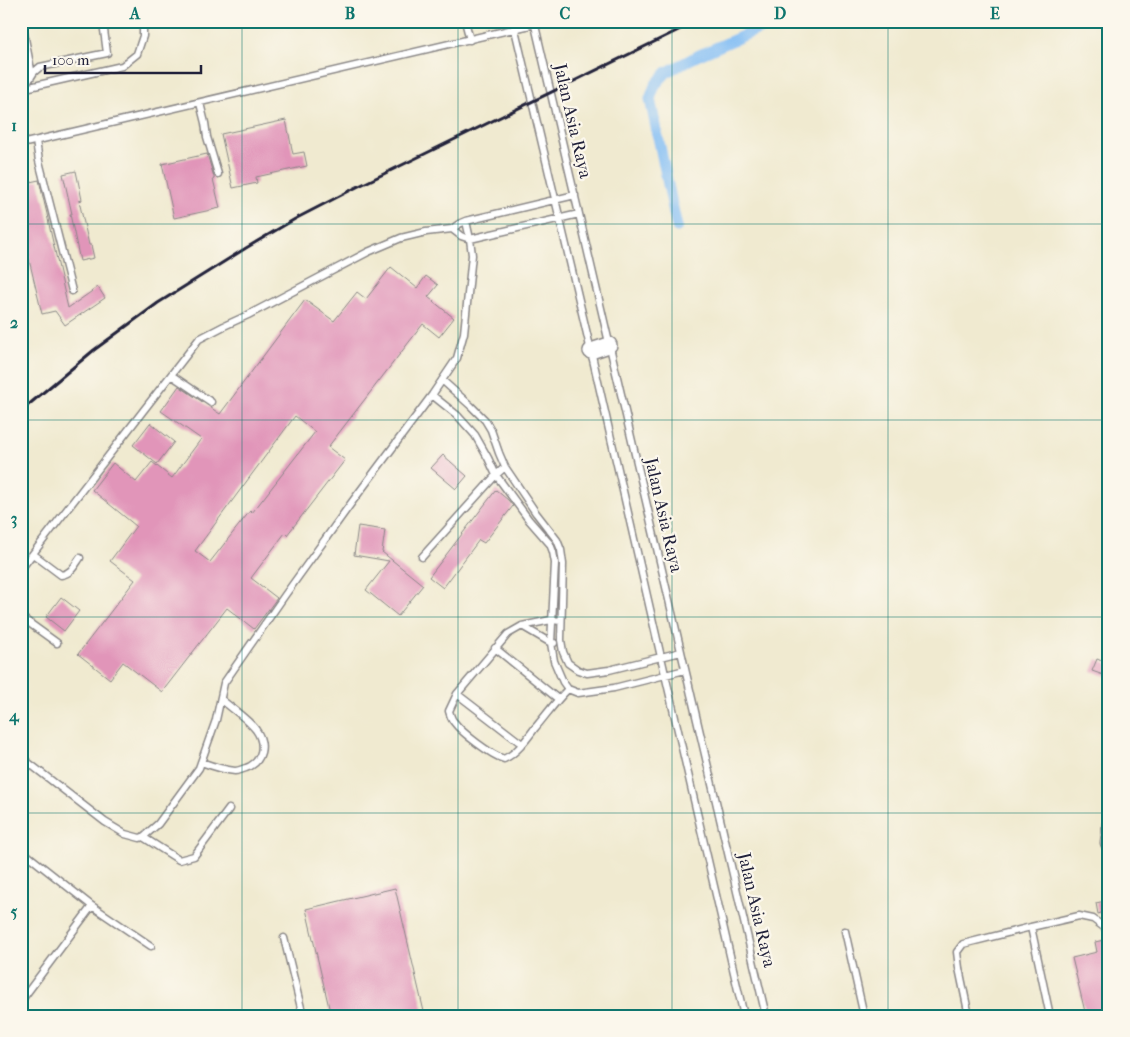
<svg xmlns="http://www.w3.org/2000/svg" width="1130" height="1037" font-family="'IM FELL French Canon',serif">
<rect width="100%" height="100%" fill="#fbf7ec"/>
<filter id="ink" filterUnits="userSpaceOnUse"><feTurbulence type="fractalNoise" baseFrequency=".02" numOctaves="2"/><feDisplacementMap in="SourceGraphic" scale="10" xChannelSelector="R" yChannelSelector="G"/><feConvolveMatrix kernelMatrix="1 2 1 2 8 2 1 2 1" color-interpolation-filters="sRGB"/></filter>
<filter id="wash" filterUnits="userSpaceOnUse"><feTurbulence type="fractalNoise" baseFrequency=".0096" numOctaves="4" result="noise"/><feDisplacementMap in="SourceGraphic" scale="20" xChannelSelector="R" yChannelSelector="G"/><feGaussianBlur stdDeviation="1.12" result="paint"/><feColorMatrix in="noise" values="0 0 0 0 0 0 0 0 0 0 0 0 0 0 0 0 0 1.4 0 .05"/><feComposite in="paint" operator="in"/></filter>
<g filter="url(#wash)">
<rect width="100%" height="100%" fill="#f0ead0"/>
<g fill="none" stroke-linecap="round" stroke-linejoin="round">
<path stroke="#82bdf4" stroke-width="11" d="M677 227 650 99 655 85 667 72 697 56 777 21"/>
</g>
<g id="blocks">
<path fill="#e195b9" fill-rule="evenodd" d="M286 120 293 154 304 152 307 166 256 177 257 183 233 188 221 134Z
M207 154 214 177V179H213L220 208 174 218 162 164Z
M76 171 82 200 79 201 89 245H91L94 258 80 261 70 214H72L63 174Z
M39 180 47 214 50 229 68 308 98 287 105 298 65 325 55 311 42 314 21 226V184Z
M391 267 417 288 426 276 438 285 428 297 454 318 439 337 423 324 328 447 345 460 287 535 285 533 251 578 277 598 254 629 227 608 162 692 123 662 110 679 78 654 135 580 110 561 136 526 92 490 113 463 136 482 152 462 172 478 201 439 161 411 179 386 220 414 305 300 334 321 357 292 366 299ZM295 416 315 432 252 513 250 511 210 562 195 551Z
M150 423 174 442 157 464 133 445Z
M443 455 467 476 456 489 431 468Z
M496 490 508 500 513 506 484 543 479 540 443 588 429 577Z
M358 526 385 530 382 552 423 585 398 616 366 590 389 561 354 555Z
M61 597 79 611 64 631 46 617Z
M1097 659 1109 664V677L1092 671Z
M395 888 425 1016H331L306 909Z
M1105 901 1107 911 1098 914 1096 903Z
M1109 939V983L1104 984 1109 1006V1016H1086L1072 958 1097 952 1095 942Z"/>
</g>
</g>
<g filter="url(#ink)">
<use href="#blocks" fill-opacity="0" stroke="#898686" stroke-width="1"/>
<g fill="none" stroke-linecap="round" stroke-linejoin="round">
<defs>
<path id="service" d="M465 21 470 40
M513 21 591 351 661 657 744 1016
M534 21 766 1016
M24 33 32 75
M24 88 34 72 40 67 107 53 104 30 108 22 113 21
M21 89 122 66 137 54 143 36V21
M200 103 205 123 207 137 218 174
M36 141 39 161 72 291
M21 144 535 24
M452 229 461 236 470 239 579 214
M171 375 211 402
M442 380 471 406 485 420 491 430 499 453 505 467 536 513 557 540 561 550 563 564 561 640 563 652 568 663 578 670 587 673 609 670 681 652
M432 395 457 415 475 435 488 458 496 475 529 520 550 544 553 552 555 563 551 643 554 661 563 682 568 689 578 693 614 688 685 670
M33 554 61 575C71 574 75 565 80 558
M422 557 496 475 505 467
M21 569 143 411 199 339 224 326 248 315 368 252 401 238 426 232 452 229 459 224 466 221 575 195
M21 617 57 643
M561 621 551 620 522 626 508 634 457 694 449 711C450 714 451 719 454 722 462 733 491 755 504 759 517 753 526 740 535 728 546 715 556 701 568 689
M522 626 551 643H554
M495 648 558 699
M457 694 522 744
M21 757 105 822 125 834 140 838 143 837 158 824 199 768 216 720 224 683 285 595 352 502 432 395 457 358 464 333 472 255 470 239 466 221
M201 762C212 766 224 770 235 771 239 771 242 769 246 768 263 762 266 744 256 730 247 718 232 709 221 699
M143 837 179 860 194 856 229 809
M21 850 92 906 151 946
M845 931 864 1016
M284 938 303 1016
M21 1001 92 906
M969 1016 959 968 957 952 963 944 1031 927
M1050 1016 1031 927 1079 916 1093 919 1109 931"/>
<path id="minor" d="M1109 824 1107 843 1109 847"/>
<path id="tertiary" d="M591 351 609 345"/>
</defs>
<use href="#service" stroke="#898686" stroke-width="9"/>
<use href="#minor" stroke="#898686" stroke-width="15"/>
<use href="#tertiary" stroke="#898686" stroke-width="18"/>
<use href="#service" stroke="#fff" stroke-width="6"/>
<use href="#minor" stroke="#fff" stroke-width="12"/>
<use href="#tertiary" stroke="#fff" stroke-width="15"/>
<path stroke="#22223b" stroke-width="3" d="M21 411 94 350 158 303 246 248 295 219 357 187 697 21"/>
</g>
</g>
<path fill="none" stroke="#0f766e" stroke-width="1" stroke-opacity="0.55" d="M242 21V1016M458 21V1016M672 21V1016M888 21V1016M21 224H1109M21 420H1109M21 617H1109M21 813H1109"/>
<g text-anchor="middle" stroke-width="4.5" stroke-linejoin="round" paint-order="stroke">
<g font-size="18" fill="#22223b" stroke="#fbf7ec">
<text transform="translate(573 121) rotate(77)" y="6">Jalan Asia Raya</text>
<text transform="translate(664 515) rotate(77)" y="6">Jalan Asia Raya</text>
<text transform="translate(757 910) rotate(77)" y="6">Jalan Asia Raya</text>
</g>
</g>
<rect width="1130" height="1037" fill="none" stroke="#fbf7ec" stroke-width="55"/>
<path d="M45 65v8h156v-8" fill="none" stroke="#22223b" stroke-width="2.5"/>
<text x="52" y="65" font-size="15" fill="#22223b" stroke="#fbf7ec" stroke-width="4" paint-order="stroke">100 m</text>
<rect x="28" y="28" width="1074" height="982" fill="none" stroke="#0f766e" stroke-width="2"/>
<g font-size="16" text-anchor="middle" font-weight="bold" fill="#0f766e">
<text x="135" y="19">A</text>
<text x="350" y="19">B</text>
<text x="565" y="19">C</text>
<text x="780" y="19">D</text>
<text x="995" y="19">E</text>
<text x="14" y="131">1</text>
<text x="14" y="328">2</text>
<text x="14" y="524">3</text>
<text x="14" y="721">4</text>
<text x="14" y="917">5</text>
</g>
</svg>
